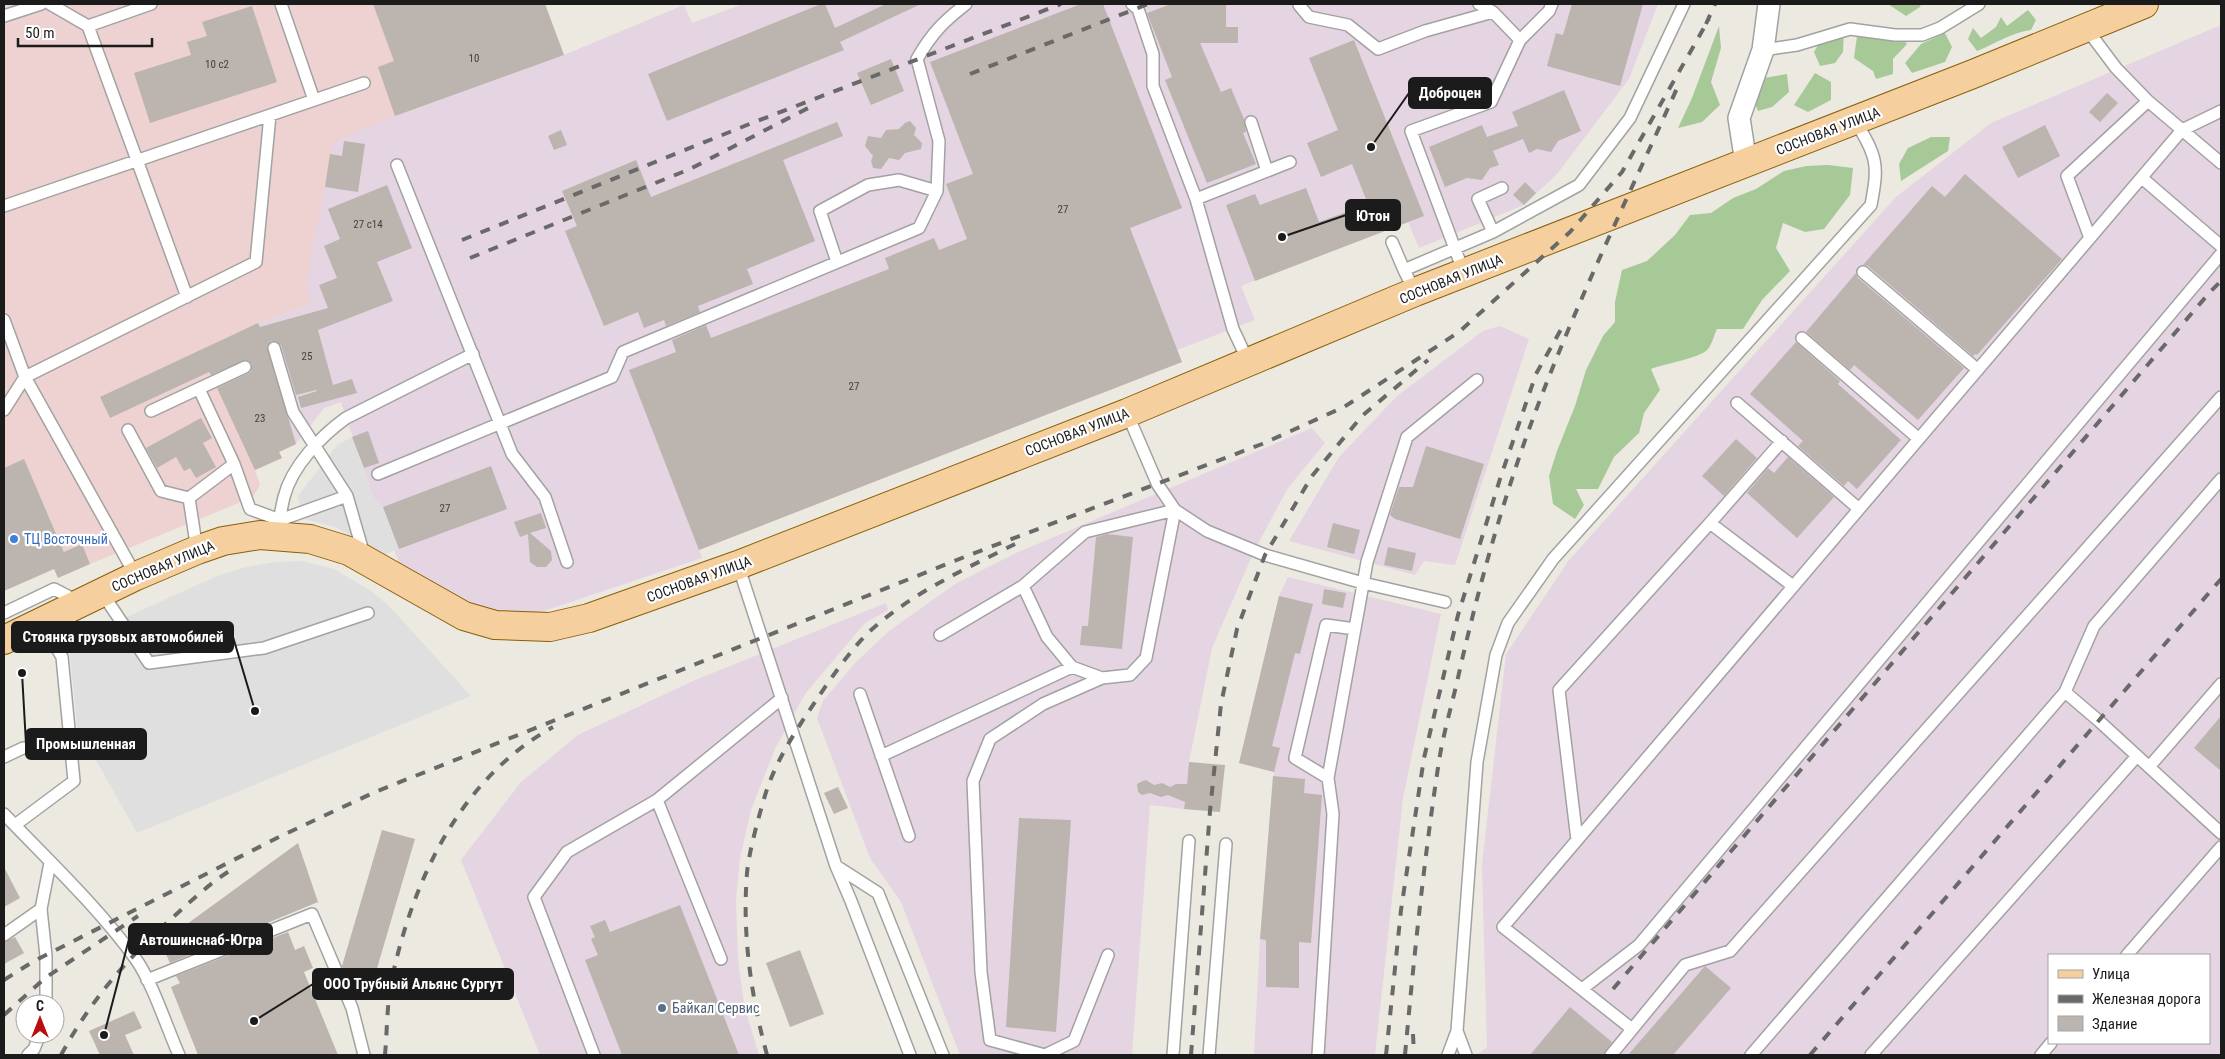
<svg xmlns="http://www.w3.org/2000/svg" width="2225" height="1059" font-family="'Roboto Condensed',sans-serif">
<rect width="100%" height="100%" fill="#ece9e1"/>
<path fill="#edd2d1" d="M4 4H545L564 55 396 116 312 304 258 323 268 345 296 444 279 452 282 458 255 470 260 485 253 497 73 571 24 460 4 468Z"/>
<path fill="#e5d4e2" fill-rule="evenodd" d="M743 4H1658L1629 79 1557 174 1524 205 1419 248 1408 222 1241 286 1255 320 1177 350 1182 362 699 550 702 558 535 614 486 612 400 565 394 550 399 549 383 507 373 497 341 402 324 408 296 444 268 345 258 323 312 304 306 286 333 142 395 116 564 55 684 5 692 23Z
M2221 25V1055H1477L1487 1047 1482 865 1506 654 1569 560 1896 197 1991 123ZM2049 955H2209V1043H2049Z
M1500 326 1529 339 1455 565 1424 561 1415 575 1289 541 1339 457 1397 396 1483 331Z
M1312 428 1325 443 1288 488 1254 551 1212 648 1189 762 1184 809 1150 805 1132 1055H960L901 902 870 858 817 718 823 701 856 662 889 631 955 584 1016 553Z
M1288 577 1441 614 1403 798 1375 1055H1254L1260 939 1274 772 1239 763 1279 596Z
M886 603 888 610 865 623 805 694 775 749 751 810 740 858 736 900 738 958 744 1005 759 1055H540L461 860 521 782 578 735 693 681Z"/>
<path fill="#a7c998" d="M1888 4H1921L1920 7 1906 16Z
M2028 10 2036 20 2031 30C2012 32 1995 44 1977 51L1968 39 1973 28 1981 38 1996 27 2001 17 2007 26Z
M1719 26 1721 48 1711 82 1720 105 1702 122 1678 128 1692 98Z
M1828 28 1844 29 1843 52 1835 63 1820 66 1814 52Z
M1874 29 1898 30 1907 44 1893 59V74L1876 79 1873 71 1854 58 1857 36Z
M1945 33 1952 47 1945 62 1912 73 1905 63 1921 44Z
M1815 73 1831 82V100L1808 112 1794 105Z
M1787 74 1789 92 1772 107 1758 111 1754 101 1764 78Z
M1931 137H1950L1948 151 1901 181 1899 164 1908 148Z
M1828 165 1853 168 1850 195 1824 229 1805 232 1783 223 1776 248 1790 271 1762 300 1743 329H1717C1714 335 1712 345 1707 350 1699 358 1664 364 1651 369L1660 390 1644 413 1639 433 1614 457 1598 489H1576L1584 505 1575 519 1553 504 1549 476 1557 451 1575 406 1586 370 1603 336 1615 322V302L1622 270 1647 261 1675 235 1690 215 1711 213 1733 198 1756 189 1784 171 1806 166Z"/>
<path fill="#dfdfdf" d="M352 437 373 497 383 507 399 549 385 554 337 528 302 518 298 496 337 445Z
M301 561 334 569 371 591 390 607 471 696 137 833 77 726 69 643 217 576 246 567 275 562Z"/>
<path fill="#bcb4ae" d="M373 4H545L564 55 395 116 378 67 394 61Z
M821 4H825L835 28 886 4H921L840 42 844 50 667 121 648 74Z
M1081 4H1103L1182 208 1130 228 1182 362 699 550 629 370 676 352 672 340 706 325 711 338 889 269 885 258 934 238 939 250 967 239 946 184 973 174 930 62Z
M1171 4H1226V27H1238V43H1200L1221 92 1231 88 1244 119 1246 132 1243 133 1256 164 1207 183 1165 80 1172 77 1147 13Z
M1572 4H1643L1620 86 1547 66 1556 33 1563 35Z
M252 6 277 82 150 123 134 73 191 55 187 42 207 36 202 22Z
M1354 40 1424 216 1255 281 1226 205 1255 194 1260 205 1306 188 1319 222 1368 204 1352 164 1321 177 1307 143 1338 130 1309 58Z
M891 59 904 91 871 105 857 73Z
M1564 90 1581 131 1558 141 1551 152 1537 149 1529 153 1523 139 1493 151 1499 165 1490 168 1482 180 1467 178 1445 187 1429 147 1482 125 1487 137 1518 126 1512 112Z
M2107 93 2118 103 2100 122 2089 112Z
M910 121 916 128 914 135 922 143 921 149 905 153 899 160 889 158 881 169 873 168 871 161 873 156 865 146 868 136 881 138 886 130 899 129 905 123Z
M837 122 843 136 783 160 815 241 747 269 753 284 698 306 700 312 666 326 664 320 644 328 638 312 604 326 565 231 577 226 562 191 636 160 651 197Z
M2045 125 2060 156 2018 178 2002 147Z
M561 130 567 145 554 150 548 136Z
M344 141 365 144 358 192 325 187 330 154 342 156Z
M1965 174 2062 259 1977 355 1975 354 1973 356 1868 266 1863 265 1932 186 1945 197Z
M1525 182 1536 193 1524 205 1513 195Z
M387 185 412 248 377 262 393 301 318 330 333 385 352 379 357 393 301 408 298 397 317 391 316 390 296 395 281 345 275 341H271L267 346 296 444 279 452 282 458 255 470 217 388 251 372 252 364 246 360 211 375 209 372 110 418 100 397 258 323 260 327 328 308 319 285 337 278 324 246 340 239 328 209Z
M1856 273 1858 278 1964 368 1918 420 1854 365 1850 370 1806 332Z
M1796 342 1840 381 1838 384 1901 440 1857 489 1848 481 1844 486 1798 446 1803 441 1750 394Z
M201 418 212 438 203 443 216 467 196 478 190 468 184 471 176 457 157 468 146 448Z
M368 431 379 463 364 468 352 437Z
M1736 439 1757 458 1724 496 1702 476Z
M1426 446 1484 464 1460 539 1395 519 1390 515 1399 487H1413Z
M1788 457 1834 497 1797 538 1747 493 1768 468 1774 473Z
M24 459 64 552 82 544 90 564 58 578 54 569 4 591V468Z
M491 466 507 509 399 549 383 507Z
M541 513 546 528 530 533 551 551 552 560 546 567H537L530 562 528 534 520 537 514 522Z
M1333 523 1360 530 1354 554 1327 547Z
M1107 534 1133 537 1122 649 1080 645 1082 626H1088L1096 537Z
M1388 547 1416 553 1412 571 1384 565Z
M1324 589 1346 593 1343 608 1322 604Z
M1279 596 1313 604 1300 654 1295 653 1272 746 1280 748 1274 772 1239 763Z
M2221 716V771L2194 748Z
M1189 762 1225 765 1220 812 1184 809 1185 802 1168 795 1161 797 1150 793 1142 795 1138 792 1137 784 1143 781 1146 780 1154 785 1162 783 1170 787 1176 784H1187Z
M1273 776 1305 779 1304 793 1322 795 1311 943 1299 942V988L1266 987V940L1260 939Z
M838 787 848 808 834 814 824 793Z
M1019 818 1071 820 1056 1032 1006 1027Z
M382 830 415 839 373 982 346 974 342 966Z
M298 843 318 902 170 963 161 943Z
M4 867 20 898 4 907Z
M680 905 739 1055H622L585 960 598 955 591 939 595 937 590 926 605 920 610 932Z
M288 932 295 950 304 946 313 968 304 972 338 1055H198L171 987 180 983 176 976Z
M15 937 24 953 4 964V942Z
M800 950 824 1014 790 1027 766 963Z
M1705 966 1731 988 1673 1055H1628Z
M1570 1007 1612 1042 1604 1055H1530Z
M134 1011 142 1028 125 1035 134 1055H100L89 1031Z"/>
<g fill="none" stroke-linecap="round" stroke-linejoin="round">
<defs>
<path id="lane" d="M50 4 88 26 187 297
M281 4 314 100
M1132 4 1138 9 1153 54V86L1196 199 1233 329 1249 363
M1479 4 1493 12 1520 40
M1299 5 1309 17 1348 25 1378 49 1425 31 1493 12
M4 16 41 4
M88 26 151 4
M2086 28 2116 68 2148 101 2221 163
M1763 50 1797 45 1850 29 1895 35H1922L1940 28 1979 4
M1251 122 1267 171
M397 165 512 454 545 497 567 562
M2142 178 2221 246
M1196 199 1290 162
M4 206 364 83
M1493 232 1478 199 1502 188
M2090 238 2067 176 2148 101
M1392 242 1404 270
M837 262 820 211 868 185 899 180 937 191
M1863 272 1978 370
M1464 273 1411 131 1491 102 1520 40 1549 11 1552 4
M1415 292 1404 270 1493 232 1579 185 1630 118 1684 4
M4 320 25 377 136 576
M1802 338 1919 439
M274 348 293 412 347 496 364 555
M199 389 234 464 250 509 280 520 347 496
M1737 403 1859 509
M4 410 25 377 256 262 270 115
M151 411 245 367
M1127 413 1158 485 1175 510 1207 531 1265 555 1363 583 1445 602
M128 430 161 491 189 498 234 464
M378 474 612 377 623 352 919 228 937 191 939 141 917 59C932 33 943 22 966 4
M189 498 197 550
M1710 523 1782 441
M277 535C279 522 281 509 284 497 292 466 321 436 346 418L473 354
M738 565 836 866 878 893 943 1055
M102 593 149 663 264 648 368 613
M4 613 54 589 79 602
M940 635 1023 586 1085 532 1175 510 1146 658 1130 675 1102 678 1072 667 1047 637 1023 586
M1102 678 1043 704 990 739 973 781 981 972 990 1040 1045 1055 1074 1041 1108 955
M2065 692 2099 721 2221 833
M860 694 909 836
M881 756 1072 667
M4 757 23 748H71
M2149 767 2221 684
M1328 778 1295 758 1326 625 1355 629
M657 800 721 959
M4 814C48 860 97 906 135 958 152 981 167 1028 179 1055
M15 825 74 781 62 657 41 622
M1577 840 1559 690 1710 523 1793 586
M836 866 851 901 910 1055
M4 935 41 909
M2127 955 2221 847
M147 980 312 914 352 1008 364 1055
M1582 989 1639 945 2221 254
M46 1004V956L41 909 50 863
M1632 1029 1503 927 2182 130 2221 111
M1457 1031 1466 1055
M28 1055 34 1049 40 1034
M594 1055 534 897 567 852 657 800 782 698
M1173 1055 1189 841
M1209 1055 1226 844
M1318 1055 1333 814 1328 778 1367 562 1407 437 1477 380
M1448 1055 1457 1031 1477 762 1496 655 1508 623 1553 559 1871 205C1879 163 1877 158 1855 120
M1611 1055 1685 965 1730 951 2221 397
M1751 1055 2065 692 2094 626 2221 479
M1871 1055 2137 756
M2041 1055 2051 1043"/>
<path id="street" d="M1746 163 1739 118 1763 50 1769 4"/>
<path id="primary" d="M4 640 136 576 197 550 223 541 260 535 310 539 349 551 464 616 495 625 550 627 589 618 738 565 1127 413 1415 292 1973 74 2144 4"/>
</defs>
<use href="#lane" stroke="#a2a2a2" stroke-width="14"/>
<use href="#street" stroke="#a2a2a2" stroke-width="24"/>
<use href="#primary" stroke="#895f09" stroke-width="30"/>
<use href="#lane" stroke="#fff" stroke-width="11"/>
<use href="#street" stroke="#fff" stroke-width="21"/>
<use href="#primary" stroke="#f5cf9d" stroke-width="28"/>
<path stroke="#696969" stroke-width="4" stroke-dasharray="10 10" stroke-linecap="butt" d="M1706 24 1715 4
M970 74 1148 4
M462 240 752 123 1061 4
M470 258 690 169 812 106
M4 980 34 961 283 835 375 792 972 554 1262 444 1344 407 1459 332 1570 232 1622 172 1709 19
M1613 989 2210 292 2221 281
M4 1015 45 978 138 916
M1413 1034 1414 1055
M61 1055C91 1000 125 961 171 919 191 901 211 882 234 868
M385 1055C387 1032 387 1006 391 983 412 882 459 779 553 727
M767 1055C751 996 742 934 747 873 749 852 758 819 764 799 774 763 796 730 817 699 831 678 852 648 870 631 912 593 965 569 1015 544
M1191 1055 1210 811 1221 704 1237 629 1265 555 1312 476 1362 416 1428 360
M1386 1055 1401 910 1424 758 1458 615 1500 479 1536 374 1564 324
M1405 1055C1414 957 1424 859 1439 761 1443 735 1451 708 1457 682 1472 615 1489 550 1510 485 1554 347 1619 218 1678 86
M1810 1055 2221 579"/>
</g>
<circle fill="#3f7fe0" stroke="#fff" stroke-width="2" cx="14" cy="539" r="5"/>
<circle fill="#5c6f8a" stroke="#fff" stroke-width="2" cx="662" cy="1008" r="5"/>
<g text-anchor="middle" stroke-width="4.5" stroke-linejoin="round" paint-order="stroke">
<g font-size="11" fill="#434140">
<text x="474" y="62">10</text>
<text x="217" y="68">10 с2</text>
<text x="1063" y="213">27</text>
<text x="368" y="228">27 с14</text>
<text x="307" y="360">25</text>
<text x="854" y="390">27</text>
<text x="260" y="422">23</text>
<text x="445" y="512">27</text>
</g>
<g font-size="14" fill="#1b1b1b" stroke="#fff">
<text transform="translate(1828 131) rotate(-21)" y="5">СОСНОВАЯ УЛИЦА</text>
<text transform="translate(1451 279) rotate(-22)" y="5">СОСНОВАЯ УЛИЦА</text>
<text transform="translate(1077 432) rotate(-21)" y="5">СОСНОВАЯ УЛИЦА</text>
<text transform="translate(163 566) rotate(-23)" y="5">СОСНОВАЯ УЛИЦА</text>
<text transform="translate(699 579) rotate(-20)" y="5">СОСНОВАЯ УЛИЦА</text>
</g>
<g font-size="14" fill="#366cbe" stroke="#fff" text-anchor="start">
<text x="24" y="544">ТЦ Восточный</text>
</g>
<g font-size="14" fill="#4e5e75" stroke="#fff" text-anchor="start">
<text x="672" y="1013">Байкал Сервис</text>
</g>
</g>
<path fill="none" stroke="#1b1b1b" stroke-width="2" d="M1371 147L1409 93M1282 237L1346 215M255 711L233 637M22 673L26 744M104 1035L129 939M254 1021L313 984"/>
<g fill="#1b1b1b" stroke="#fff" stroke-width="2">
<circle cx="1371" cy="147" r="5"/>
<circle cx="1282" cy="237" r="5"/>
<circle cx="255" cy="711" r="5"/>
<circle cx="22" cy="673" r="5"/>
<circle cx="104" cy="1035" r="5"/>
<circle cx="254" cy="1021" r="5"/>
</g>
<g fill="#1b1b1b" stroke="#1b1b1b" stroke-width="2">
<rect x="1409" y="78" width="82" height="30" rx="5"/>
<rect x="1346" y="200" width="54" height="30" rx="5"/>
<rect x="12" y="622" width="221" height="30" rx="5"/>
<rect x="26" y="729" width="120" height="30" rx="5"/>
<rect x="129" y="924" width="143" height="30" rx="5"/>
<rect x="313" y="969" width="200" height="30" rx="5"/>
</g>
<g font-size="15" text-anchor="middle" font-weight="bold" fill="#fff">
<text x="1450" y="98">Доброцен</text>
<text x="1373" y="221">Ютон</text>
<text x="123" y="642">Стоянка грузовых автомобилей</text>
<text x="86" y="749">Промышленная</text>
<text x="201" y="945">Автошинснаб-Югра</text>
<text x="413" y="989">ООО Трубный Альянс Сургут</text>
</g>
<rect width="2225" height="1059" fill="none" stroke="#1b1b1b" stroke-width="10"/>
<rect x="2048" y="954" width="162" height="90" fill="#ffffff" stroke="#a4a4a4"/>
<rect x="2058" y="970" width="25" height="8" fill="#f5cf9d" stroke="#a4a4a4"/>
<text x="2092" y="979" font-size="15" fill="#1b1b1b">Улица</text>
<rect x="2058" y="995" width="25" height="8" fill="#696969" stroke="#a4a4a4"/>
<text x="2092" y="1004" font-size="15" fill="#1b1b1b">Железная дорога</text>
<rect x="2058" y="1016" width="25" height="15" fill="#bcb4ae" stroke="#a4a4a4"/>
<text x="2092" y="1029" font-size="15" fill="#1b1b1b">Здание</text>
<g transform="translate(40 1019)"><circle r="24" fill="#ffffff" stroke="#a4a4a4"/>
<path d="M0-4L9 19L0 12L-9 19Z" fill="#ba0d0d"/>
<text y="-8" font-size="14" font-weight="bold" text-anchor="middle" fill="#1b1b1b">С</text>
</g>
<path d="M18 38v8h134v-8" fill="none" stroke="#1b1b1b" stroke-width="2.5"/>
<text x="25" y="38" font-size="15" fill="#1b1b1b" stroke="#ffffff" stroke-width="4" paint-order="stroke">50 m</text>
</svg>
